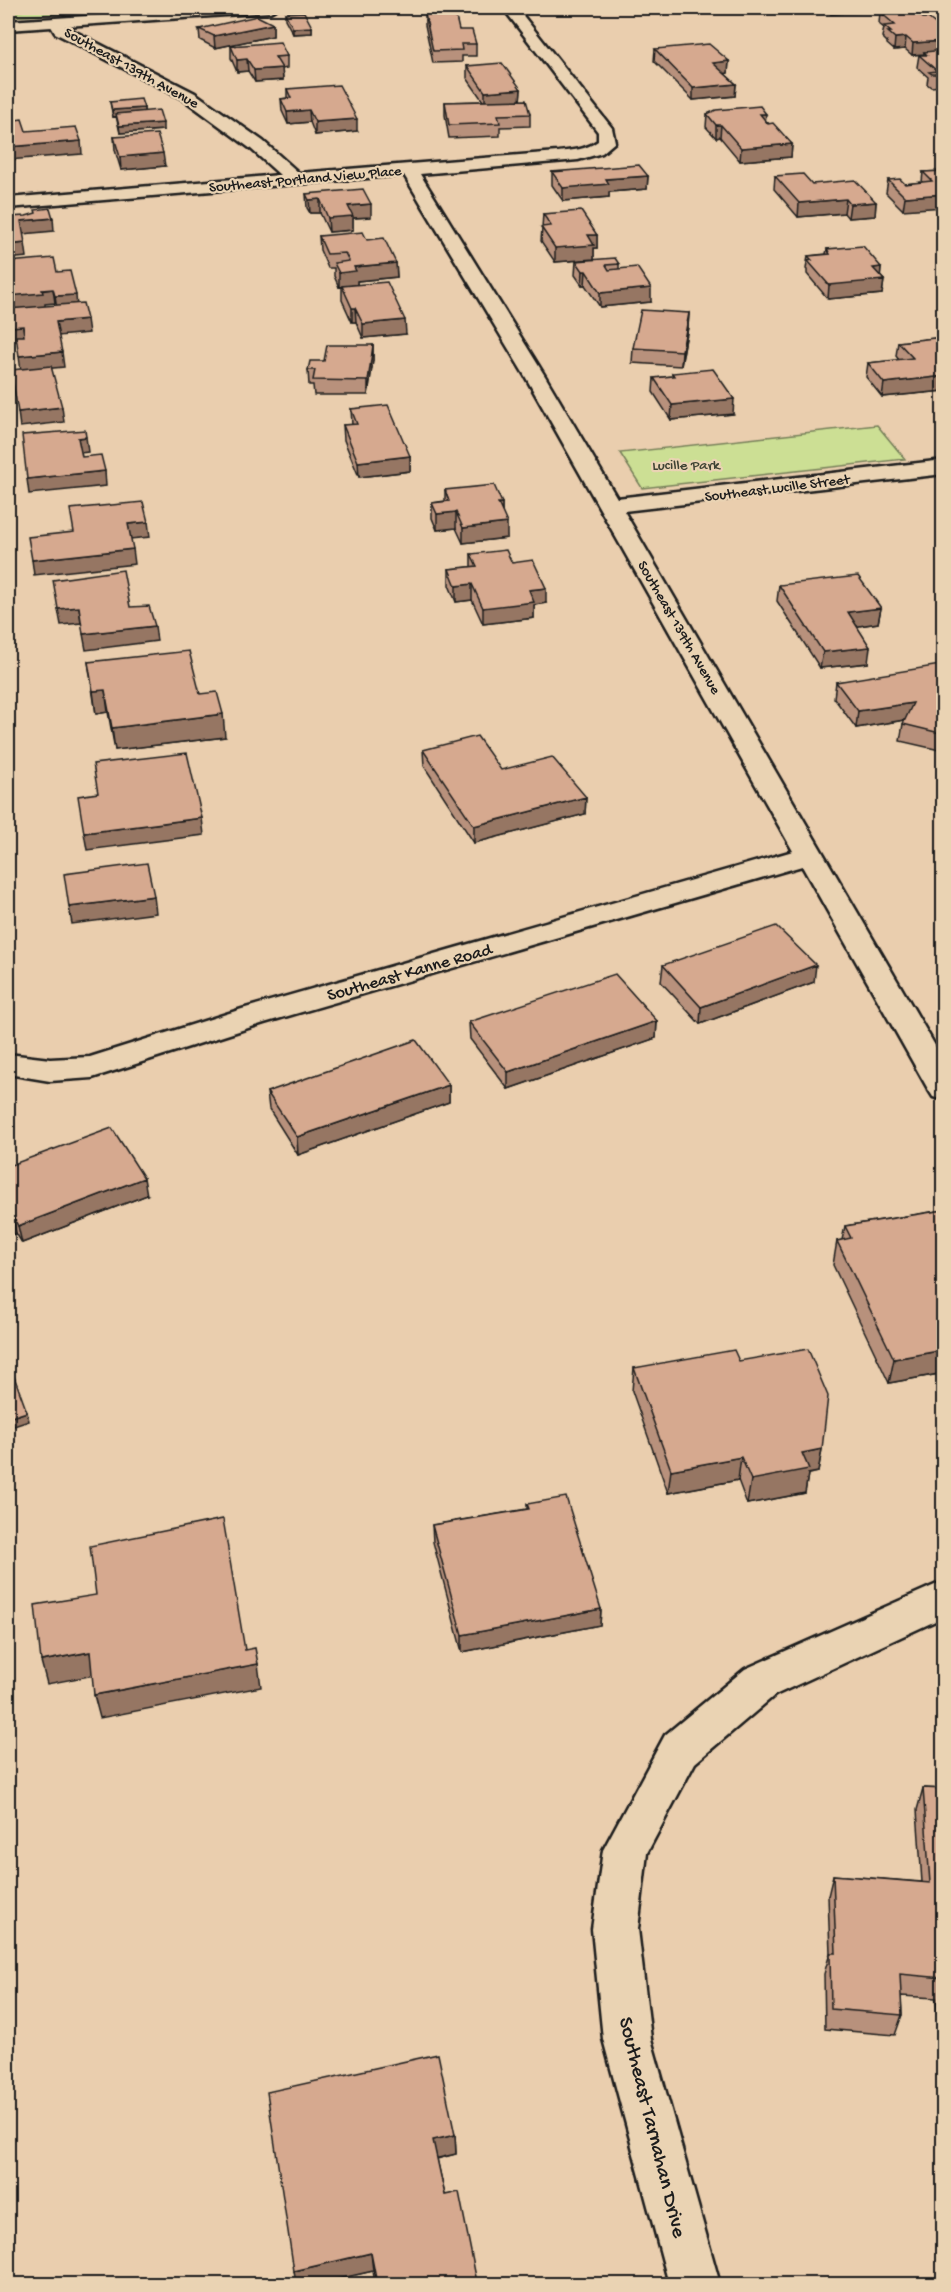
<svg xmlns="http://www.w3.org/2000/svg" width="951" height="2292" font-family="'Gochi Hand',sans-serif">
<rect width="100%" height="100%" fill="#eaceae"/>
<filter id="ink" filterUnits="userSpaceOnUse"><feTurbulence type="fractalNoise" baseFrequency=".0167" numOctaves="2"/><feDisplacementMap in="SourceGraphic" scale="12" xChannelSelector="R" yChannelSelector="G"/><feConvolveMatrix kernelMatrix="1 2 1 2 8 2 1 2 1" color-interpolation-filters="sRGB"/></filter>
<g filter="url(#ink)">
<path fill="#ccdf94" stroke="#747e58" stroke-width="1.5" d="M46 8H149L8 17V12Z
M877 425 905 459 642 488 620 453Z"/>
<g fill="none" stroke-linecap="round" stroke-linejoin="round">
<defs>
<path id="minor" d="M503 8H517L612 128 615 142 602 153 578 160 420 174 545 376 617 498 944 460V474L624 511 944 1061V1100L933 1097 928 1089 802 866 264 1023 92 1078 50 1081 8 1074V1054L50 1059 90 1057 242 1009 793 851 525 376 404 175 8 208V198L280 175 251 149 183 99 55 33 49 23 56 19 61 20 66 27 195 93 263 141 299 173 558 152C573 150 586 150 598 141V132Z
M944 1581V1617L775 1695 695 1763 647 1853 638 1929 651 2039 720 2284H669L603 2039 592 1929 603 1850 665 1735 745 1669Z"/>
<path id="tertiary" d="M213 8H277L270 12 8 30V21Z"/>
</defs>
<use href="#minor" stroke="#1c1c1c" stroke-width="5"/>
<use href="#tertiary" stroke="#1c1c1c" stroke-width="5"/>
<use href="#minor" fill="#ead3b3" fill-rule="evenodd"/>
<use href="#tertiary" fill="#ead3b3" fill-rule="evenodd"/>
</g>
<path fill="#b8917b" stroke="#1c1c1c" stroke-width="1.5" d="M824 8H884L883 11 831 14Z
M880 12 923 18 944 31V88L941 86 931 87 927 84 928 77 917 67 919 55 924 54 912 55 905 49 894 50 887 44V42L882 37 884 28 879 24Z
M285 13 312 27V33L293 34 285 19Z
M425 14 459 30 476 44V56H462V62L433 63 425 25Z
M273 24V36L215 48 200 40 199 29Z
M231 46 287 56V68L282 69 283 80 255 82 248 71 237 72 231 58Z
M655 49 729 61 728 73 725 74 736 84 735 96 693 100 654 61Z
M467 66 521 89 520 100 530 114V126L500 127V136L449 138 445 115V102L483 101 467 78Z
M287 89 357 131 315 135 310 122 288 124 282 111 281 99 287 98Z
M110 102 144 108V112L163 130 120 133 116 116 113 117Z
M707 114 766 121 792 144 791 157 740 161 720 137 716 138 706 127Z
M114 137 165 166 121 170 115 150Z
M944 171 903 210 886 193 888 180 905 184 922 182 923 172Z
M552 172 648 176 647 189 609 192V197L563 201 552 185Z
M775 176 812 184 876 202 875 216 848 218 844 213 798 217 774 189Z
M306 194 371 217 353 218V230L329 232 320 213H310L307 208Z
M543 214 597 235V248H594V259L555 262 541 241Z
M319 236 367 240 396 263 397 277 357 281V284L406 334 363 338 356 322H352L342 300V286L339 287 334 276V268H328L320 250Z
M827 249 881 267 880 276 884 280 882 294 828 299 807 274V270L806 269 808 256 826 254Z
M576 261 619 264V269L651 302 600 307 585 285H582L575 275Z
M689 313 688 327 681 366 632 363 633 348Z
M944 337V391L882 397 866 377 868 363 899 360 896 356 898 342Z
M373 345V360L368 395H314L313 385H309L308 370 324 361Z
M672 373 733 414 671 420 653 392 654 378 672 376Z
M351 409 410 456V471L359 477 344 440 343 425H352Z
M445 490 502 503V512L507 538 463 543 456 528 437 530 432 518V503L445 501Z
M471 554 512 563 546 603 534 605V618L483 624 472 600 456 602 449 585V569L471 567Z
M779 585 881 608 878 623 857 626 868 663 820 668 777 601Z
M88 662 225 737 115 750 108 712 96 714Z
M944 670V751L900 741 903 724 905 720 856 728 834 698 836 682Z
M423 750 501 770 586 797 585 814 474 843 424 766Z
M663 965 814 982 700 1024 661 982Z
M657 1021 656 1038 508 1089 470 1039 469 1022Z
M449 1085V1102L298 1155 269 1109 267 1092Z
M8 1166 147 1195 22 1243 16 1233 8 1237Z
M944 1210V1373L889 1383 833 1265 837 1241 842 1240 845 1226Z
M739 1361 822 1449 818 1472 808 1474 805 1493 747 1504 738 1480 668 1493 632 1391 634 1368Z
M527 1504 601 1609 600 1625 462 1652 433 1542 432 1525 527 1509Z
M923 1788 944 1789V2020L938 2019 936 1998 901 1996 902 2015 895 2035 825 2029 824 1974 830 1953 828 1896 833 1875 922 1882 917 1810Z
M455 2135 456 2154 437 2159 445 2195 477 2282V2284H375L373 2271 316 2284Z"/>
<path fill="#967664" stroke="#1c1c1c" stroke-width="1.5" d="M832 8H884L883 11 831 14Z
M273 24V36L215 48 214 36Z
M312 27V33L293 34V28Z
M906 37 905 49 894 50 895 38Z
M944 41V53L924 52V54L912 55 913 43Z
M247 59 248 71 237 72V60Z
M729 61 728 73 712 75 713 63Z
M282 68 283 80 255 82 254 70Z
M736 84 735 96 693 100V88Z
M521 89 520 102 485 105V92Z
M144 108V114L113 117 112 110Z
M309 110 310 122 288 124 287 112Z
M760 114H766L765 126Z
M357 119V131L315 135V122Z
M163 123V130L120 133 119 126Z
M716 125H721L720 137 716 138Z
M81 141 82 154 8 160V147Z
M792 144 791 157 740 161 741 148Z
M163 153 165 166 121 170 120 157Z
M648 176 647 189 609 192V197L563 201V188L606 179Z
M944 194V207L903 210 905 197Z
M320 199V213H310L309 200Z
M846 199 844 213 798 217 799 203Z
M876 202 875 216 848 218 850 204Z
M371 204V217L353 218V230L329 232 328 218 348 206Z
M53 218 54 231 23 234 21 221Z
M588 235H597V248H594V259L555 262V248Z
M25 243 27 257 8 259V245Z
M396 263 397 277 357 281V285L339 287V273L354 267Z
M881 267 880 281 884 280 882 294 828 299 829 285 873 268Z
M583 271H586L585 285H582Z
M651 288V302L600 307V293Z
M53 289 55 303 45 304V307L8 310V296Z
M76 295 77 309 57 310 55 296Z
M352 308H355L356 322H352Z
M689 313 688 327 681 366 682 351Z
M87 319 89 333 58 336 56 322Z
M405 320 406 334 363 338V324Z
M23 326 25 340 8 342V327Z
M373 345V360L368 395V381Z
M62 352 64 367 21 371 19 356Z
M944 376V391L882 397 884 383Z
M734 399 733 414 671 420 672 405Z
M62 407 64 422 20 427 18 412Z
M86 437 88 452 80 453 78 438Z
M410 456V471L359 477 358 462Z
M105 471 106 486 29 494 27 479Z
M498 503H502V518Z
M456 512V528L437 530V514Z
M148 522 150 537 130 539 128 524Z
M507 523V538L463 543V528Z
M133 549 135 564 34 575 32 560Z
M472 584V600L456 602V586Z
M546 588V603L534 605V618L483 624V608L529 590Z
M79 607 81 623 61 625 58 609Z
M881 608 878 623 846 628 848 612Z
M155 626 157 641 86 650 83 634Z
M870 647 868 663 820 668 823 652Z
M105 690 108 712 96 714 93 691Z
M913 703 910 719 856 728 858 711Z
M223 714 225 737 115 750 112 728Z
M586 797 585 814 474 843V826Z
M202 818 204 835 87 850 84 833Z
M154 896 156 913 72 924 69 907Z
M816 965 814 982 700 1024 701 1007Z
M657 1021 656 1038 508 1089V1072Z
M449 1085V1102L298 1155 297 1137Z
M144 1178 147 1195 22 1243 18 1226Z
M13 1216 16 1233 8 1237V1218Z
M944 1350V1373L889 1383 894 1359Z
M27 1412 29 1421 8 1428V1418Z
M822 1449 818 1472 808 1474 805 1493 747 1504 751 1480 802 1453Z
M741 1457 738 1480 668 1493 671 1470Z
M601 1609 600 1625 462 1652V1635Z
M90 1652 95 1675 47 1684 41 1661Z
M258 1664 261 1687 100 1718 94 1695Z
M455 2135 456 2154 434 2159 433 2140Z
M371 2253 373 2271 316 2284H296L294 2271Z"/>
<path fill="#d6a98f" stroke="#1c1c1c" stroke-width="1.5" d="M913 10 923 18H928L944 31V41L913 43 906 37 895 38 888 32H891L884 26 895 25 880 12Z
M304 12 312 27 293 28 285 13Z
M455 13 459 30H472L476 44H461L462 50 433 51 425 14Z
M257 16 273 24 214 36 199 29Z
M280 42 287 56 275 57 282 68 254 70 247 59 237 60 231 46Z
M709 44 729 61 713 63 736 84 693 88 655 49Z
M944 50V74H932L929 72 937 71 919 55H927L924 52Z
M502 63 521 89 485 92 467 66Z
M339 85 357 119 315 122 309 110 287 112 281 99 291 98 287 89Z
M141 99 144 108 112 110 110 102Z
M526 100 530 114 498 115 500 123 449 125 445 102Z
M760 106 766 114H760L768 124 773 123 792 144 741 148 721 125H716L707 114 716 110Z
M159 110 163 123 119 126 116 114Z
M22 119 26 131 76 127 81 141 8 147V121Z
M157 134 163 153 120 157 114 137Z
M639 165 648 176 606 179 609 184 563 188 552 172Z
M944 171V194L905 197 888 180 900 179 905 184 932 181 923 172Z
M803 174 812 184 855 180 876 202 850 204 846 199 799 203 775 176Z
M363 189 371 204 348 206 353 216 328 218 320 199 309 200 306 194Z
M50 208 53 218 21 221 25 243 8 245V217L26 216 36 213 35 210Z
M581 211 597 235H588L594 245 555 248 541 227 551 226 543 214Z
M363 232 367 240 384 238 396 263 354 267 356 271 339 273 334 263 349 261 345 253 327 254 319 236Z
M863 246 881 267 873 268 884 280 829 285 808 261 812 260 808 256 830 254 827 249Z
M54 258 57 272 70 271 76 295 55 296 53 289 42 290 43 293 8 296V262Z
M615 258 619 264 606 265 609 270 637 267 651 288 600 293 586 271H583L576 261Z
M387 282 405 320 363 324 355 308H352L342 286Z
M83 303 87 319 56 322 62 352 19 356 16 336H24L23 326 8 327V309Z
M641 310 689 313 682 351 633 348Z
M944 337V376L884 383 868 363 913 358 898 342Z
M327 345H373L368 381 313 380 315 370H308L310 361H324Z
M51 366 62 407 18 412 11 370Z
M713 369 734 399 672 405 654 378 674 376 672 373Z
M388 405 410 456 358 462 343 425 357 424 351 409Z
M85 430 86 437 78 438 82 457 101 455 105 471 27 479 22 435Z
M494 485 502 503H498L507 523 463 528 456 512 437 514 432 503 449 501 445 490Z
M143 502 148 522 128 524 133 549 32 560 28 537 74 532 70 509Z
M506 550 512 563 533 560 546 588 529 590 534 602 483 608 472 584 456 586 449 569 477 566 471 554Z
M123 570 130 607 149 606 155 626 83 634 79 607 58 609 53 580Z
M858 576 881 608 848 612 870 647 823 652 779 585Z
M189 651 200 694 217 692 223 714 112 728 105 690 93 691 88 662Z
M940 665 944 670V734L903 724 913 703 858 711 836 682Z
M477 736 501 770 552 757 586 797 474 826 423 750Z
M187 753 202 818 84 833 78 796 98 793 93 764Z
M147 863 154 896 69 907 64 874Z
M776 926 816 965 701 1007 663 965Z
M615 974 657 1021 508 1072 469 1022Z
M416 1040 449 1085 297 1137 267 1092Z
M112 1128 144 1178 18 1226 13 1216 8 1218V1166Z
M944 1210V1350L894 1359 837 1241 851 1238 845 1226Z
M808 1349 828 1396 822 1449 802 1453 809 1469 751 1480 741 1457 671 1470 634 1368 734 1350 739 1361Z
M12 1371 27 1412 8 1418V1372Z
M566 1497 601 1609 462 1635 432 1525 529 1509 527 1504Z
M223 1519 245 1650 255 1648 258 1664 94 1695 90 1652 41 1661 35 1605 96 1595 90 1546Z
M923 1788 944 1789V1982L943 1978 900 1974 902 2015 831 2009 830 1953H836L833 1875 930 1883Z
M438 2054 455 2135 433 2140 445 2195 459 2192 477 2282 465 2284H377L371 2253 294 2271 267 2092Z"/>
</g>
<g text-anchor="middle" stroke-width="4.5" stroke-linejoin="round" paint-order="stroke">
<g font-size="15" fill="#1c1c1c" stroke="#ead3b3">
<text transform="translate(132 67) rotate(29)" y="5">Southeast 139th Avenue</text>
<text transform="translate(305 178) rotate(-5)" y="5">Southeast Portland View Place</text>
<text transform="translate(777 487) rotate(-7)" y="5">Southeast Lucille Street</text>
<text transform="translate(680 627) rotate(60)" y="5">Southeast 139th Avenue</text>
</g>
<g font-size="15" fill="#3f4334" stroke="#ead3b3">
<text x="686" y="469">Lucille Park</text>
</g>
<g font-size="18" fill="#1c1c1c" stroke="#ead3b3">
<text transform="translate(409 971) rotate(-16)" y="6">Southeast Kanne Road</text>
</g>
<g font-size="21" fill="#1c1c1c" stroke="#ead3b3">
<text transform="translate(654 2127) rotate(76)" y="7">Southeast Tarnahan Drive</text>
</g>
</g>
<rect width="951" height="2292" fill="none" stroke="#ead3b3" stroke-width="30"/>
<rect x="15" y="15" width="921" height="2262" fill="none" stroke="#1c1c1c" stroke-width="2" filter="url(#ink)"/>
</svg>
